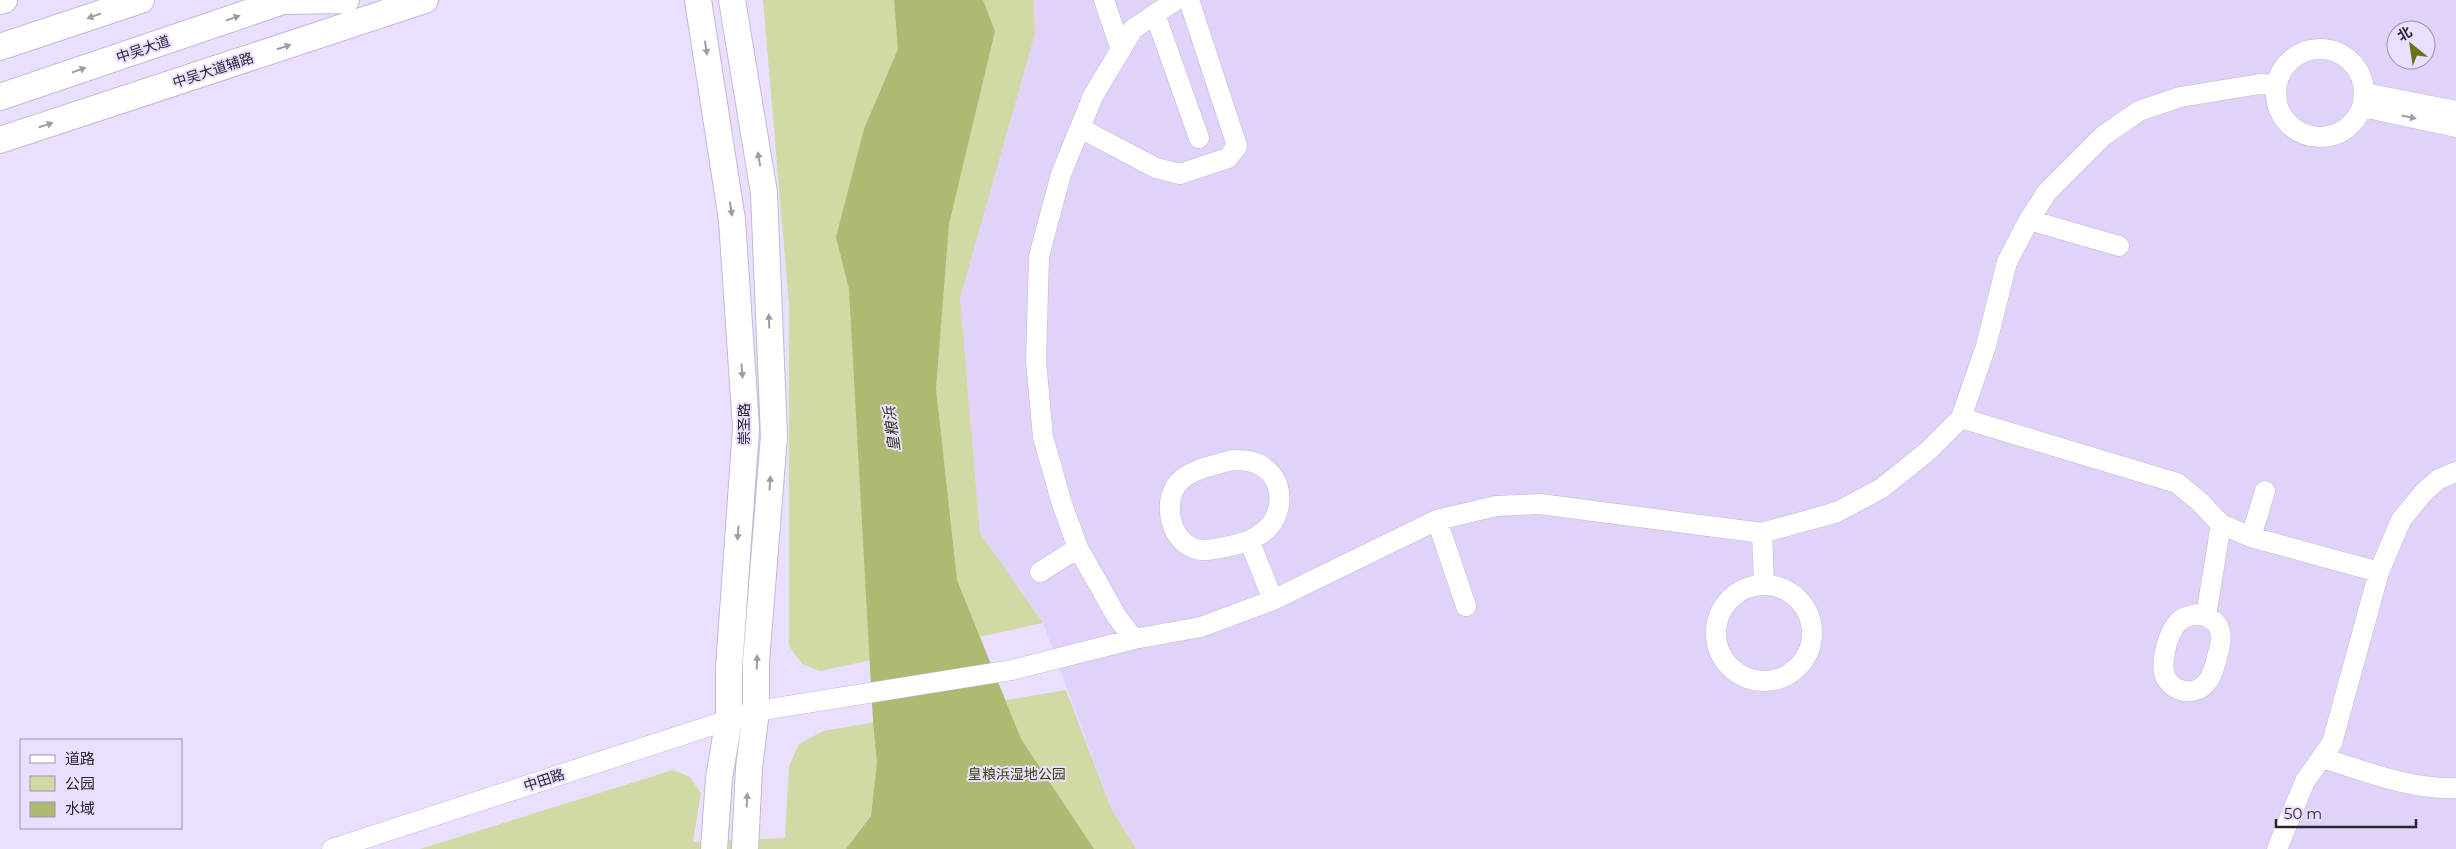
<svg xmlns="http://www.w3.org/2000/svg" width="2456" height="849" font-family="Montserrat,'Noto Sans SC',sans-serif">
<rect width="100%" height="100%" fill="#eadffe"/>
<path fill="#e0d2f8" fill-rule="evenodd" d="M1034 0H2456V849H1136L1111 808 1043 623 980 533 960 298 1035 34ZM2396 30H2426V60H2396Z"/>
<path fill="#d1daa5" d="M763 0H1034L1035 34 960 298 980 533 1043 623 820 671 802 664 789 646V305Z
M1066 690 1111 808 1136 849H420L673 770 690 777 701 793 693 842 785 838 789 766 799 744 823 731Z"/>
<path fill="#aeb971" d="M894 0H983L995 31 949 224 936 388 957 580 1021 739 1094 849H846L871 816 877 763 873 721 849 289 836 237 864 129 898 49Z"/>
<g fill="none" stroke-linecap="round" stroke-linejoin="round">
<defs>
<path id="minor" d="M1104 0 1121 50
M1155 14 1199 138
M2276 93a44 44 0 1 1 88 0a44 44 0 1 1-88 0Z
M2365 93 2456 111
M2363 107 2456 127
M1080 128 1156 168 1180 174 1228 158 1237 146 1189 0
M2029 220 2119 246
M1961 418 2177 483 2200 502 2221 524 2251 537 2379 572
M1232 460C1241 460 1249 460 1258 464 1286 477 1286 516 1262 533 1249 543 1223 548 1207 550 1173 553 1159 504 1179 482 1191 469 1215 465 1232 460Z
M1437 520 1466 606
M1762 533 1764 584
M2251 537 2265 491
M1249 540 1273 600
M1040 572 1078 548
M1716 633a48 48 0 1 1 96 0a48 48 0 1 1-96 0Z
M2197 614C2223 619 2224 635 2217 657 2215 665 2213 675 2207 682 2197 695 2178 694 2168 681 2157 668 2168 632 2179 621 2184 617 2190 616 2197 614Z
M2206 616 2221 524
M1134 639 1117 617 1078 548 1062 504 1043 437 1036 361 1039 256 1061 174 1093 96 1133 29 1176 0
M2322 758C2365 771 2410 790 2456 788
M332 849 756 711 1012 670 1134 639 1201 627 1273 600 1437 520 1496 506 1540 504 1762 533 1837 512 1882 488 1928 451 1961 418 1986 346 2007 262 2029 220 2047 192 2103 136 2139 111 2180 97 2260 84 2276 85
M2277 849 2305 781 2332 743 2379 572 2401 520 2424 492 2439 479 2456 472"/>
<path id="major" d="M698 0 732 220 746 428 729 668V719L719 778 714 849
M732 0 764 193 774 436 756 662V711L749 768 745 849
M0 1 4 0
M283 1 346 0
M0 47 141 0
M0 97 286 0
M0 140 425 0"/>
</defs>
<use href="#minor" stroke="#c3b8d6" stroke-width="21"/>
<use href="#major" stroke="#c3b8d6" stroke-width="28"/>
<use href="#minor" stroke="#fff" stroke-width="20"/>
<use href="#major" stroke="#fff" stroke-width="26"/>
</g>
<defs><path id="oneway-solid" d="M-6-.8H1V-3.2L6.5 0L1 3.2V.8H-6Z" transform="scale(1.25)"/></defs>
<g fill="#9f9da2">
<use href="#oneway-solid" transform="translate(94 16) rotate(161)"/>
<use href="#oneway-solid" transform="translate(233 18) rotate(-19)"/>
<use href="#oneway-solid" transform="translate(284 47) rotate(-18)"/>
<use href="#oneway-solid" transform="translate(706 48) rotate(81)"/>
<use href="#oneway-solid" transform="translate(79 70) rotate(-19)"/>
<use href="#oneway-solid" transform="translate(2409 117) rotate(12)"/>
<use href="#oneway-solid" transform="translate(46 125) rotate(-18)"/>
<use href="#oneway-solid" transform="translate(759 159) rotate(-100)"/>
<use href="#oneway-solid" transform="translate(731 209) rotate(81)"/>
<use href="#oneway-solid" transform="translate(769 321) rotate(-92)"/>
<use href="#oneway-solid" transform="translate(742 371) rotate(86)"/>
<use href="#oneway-solid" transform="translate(770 483) rotate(-86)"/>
<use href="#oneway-solid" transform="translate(738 533) rotate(94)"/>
<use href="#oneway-solid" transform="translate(757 662) rotate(-88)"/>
<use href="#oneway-solid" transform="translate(747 800) rotate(-87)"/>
</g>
<g text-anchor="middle" stroke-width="4" stroke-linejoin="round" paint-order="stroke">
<g font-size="14" fill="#292530" stroke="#eadffe">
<text transform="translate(143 49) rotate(-19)" y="5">中吴大道</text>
<text transform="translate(213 70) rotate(-18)" y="5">中吴大道辅路</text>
<text transform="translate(744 424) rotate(-90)" y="5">崇圣路</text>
<text transform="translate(544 780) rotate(-18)" y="5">中田路</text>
</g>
<g font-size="14" fill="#3b4109" stroke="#eadffe">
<text x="1017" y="779">皇粮浜湿地公园</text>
</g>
<g font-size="15" font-style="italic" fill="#303415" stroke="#eadffe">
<text transform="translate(892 429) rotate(-97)" y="5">皇粮浜</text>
</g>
</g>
<rect x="20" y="739" width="162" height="90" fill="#eadffe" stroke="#9d95ac"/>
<rect x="30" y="755" width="25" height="8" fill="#ffffff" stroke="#9d95ac"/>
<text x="65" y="764" font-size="15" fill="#292530">道路</text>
<rect x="30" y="776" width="25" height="15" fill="#d1daa5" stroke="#9d95ac"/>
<text x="65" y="789" font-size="15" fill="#292530">公园</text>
<rect x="30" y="802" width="25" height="15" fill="#aeb971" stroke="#9d95ac"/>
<text x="65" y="814" font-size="15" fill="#292530">水域</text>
<g transform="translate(2411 45) rotate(330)"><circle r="24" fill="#eadffe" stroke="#9d95ac"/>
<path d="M0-4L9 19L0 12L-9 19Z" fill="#69721b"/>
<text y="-8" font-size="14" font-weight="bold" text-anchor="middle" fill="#292530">北</text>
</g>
<path d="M2276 819v8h140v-8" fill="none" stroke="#292530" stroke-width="2.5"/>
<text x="2284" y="819" font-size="15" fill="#292530" stroke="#eadffe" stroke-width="4" paint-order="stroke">50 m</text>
</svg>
